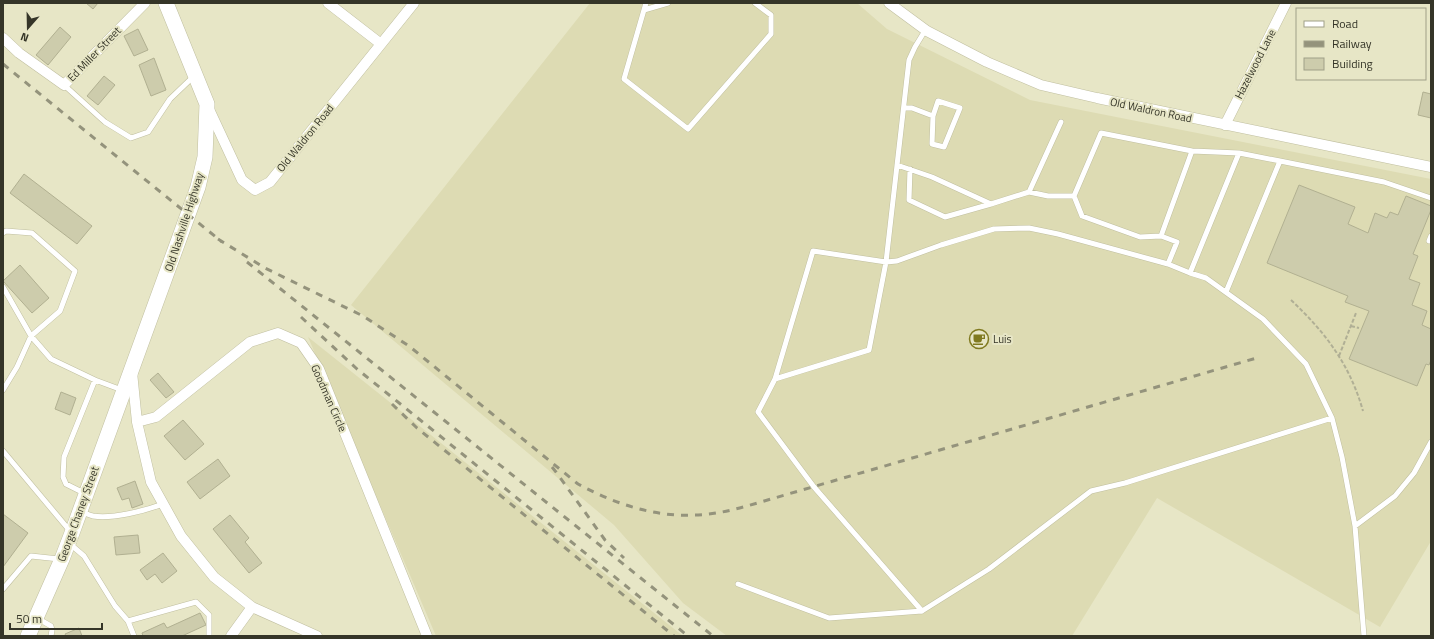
<svg xmlns="http://www.w3.org/2000/svg" width="1434" height="639" font-family="'Titillium Web',sans-serif">
<rect width="100%" height="100%" fill="#e7e6c6"/>
<path fill="#dddbb3" d="M590 3H857L887 29 1030 100 1431 179V541L1380 627 1157 498 1072 636H727L683 603 614 525 351 305Z
M308 337 683 636H436Z"/>
<path fill="#cdccac" stroke="#b1b091" d="M86 3H98L93 9Z
M60 27 71 37 48 65 36 55Z
M138 29 148 50 134 56 124 36Z
M154 58 166 90 151 96 139 65Z
M104 76 115 85 98 105 87 96Z
M1423 92 1431 94V118L1418 115Z
M24 174 92 226 77 244 10 193Z
M1299 185 1355 207 1348 224 1368 233 1375 213 1387 218 1390 212 1398 215 1406 196 1431 206V210L1413 254 1418 256 1409 279 1420 283 1412 305 1427 311 1422 325 1431 329V360L1429 365 1426 364 1417 386 1349 359 1369 311 1345 302 1348 296 1267 263Z
M20 265 49 298 32 313 3 281Z
M158 373 174 392 166 398 150 380Z
M61 392 76 398 70 415 55 409Z
M183 420 204 444 185 460 164 436Z
M218 459 230 476 200 499 187 482Z
M135 481 143 504 132 508 129 498 122 500 117 488Z
M3 514 28 533 3 567Z
M230 515 249 538 245 542 262 563 249 573 213 529Z
M138 535 140 553 116 555 114 537Z
M163 553 177 571 162 583 155 574 147 580 140 570Z
M200 613 206 625 182 636H143L142 633 164 623 167 628Z
M79 628 82 636H66L65 634Z"/>
<g fill="none" stroke-linecap="round" stroke-linejoin="round">
<defs>
<path id="lane" d="M646 3 624 79 688 129 771 34V15L755 3
M644 10 668 3
M926 29 915 47 909 60 886 262 897 261 941 245 994 229 1029 228 1058 234 1168 264 1190 273 1206 278 1263 319 1306 364 1332 418 1342 457 1355 526 1395 496 1414 473 1431 442
M64 85 105 122 131 138 148 132 170 99 193 77
M904 108H912L933 116 938 101 960 108 944 147 932 144 933 116
M897 165 932 177 991 204 1029 192 1061 122
M910 169 909 200 945 217 991 204
M1029 192 1048 196H1074
M3 233 6 231 32 233 75 271 60 311 31 336 17 367 3 390
M1161 236 1140 237 1082 216 1074 196 1101 133 1192 151
M1429 241 1431 236
M1168 264 1177 242 1161 236 1192 151 1239 153 1280 161 1384 182 1431 198
M1190 273 1239 153
M3 287 31 336 51 359 95 380 122 390
M1226 292 1280 161
M775 379 869 350 886 262 813 251 775 379 758 412 814 487 922 611
M3 451 70 531
M84 493 66 484 63 477 64 457 95 380
M81 512C85 513 89 515 93 516 113 519 144 511 163 504
M1355 526 1364 636
M70 544 84 556 115 606 128 621 196 602 209 615V636
M738 584 829 618 922 611 989 569 1091 491 1125 483 1332 418
M3 589 31 556 59 559
M37 618 51 626 52 630 51 636
M128 621 134 636"/>
<path id="street" d="M328 3 381 44
M889 3 927 31 987 62 1041 85 1097 98 1431 167
M3 38 19 53 64 85 145 3
M208 107 242 180 255 190 270 182 414 3
M1225 125 1286 3
M132 372 137 422 151 482 181 536 214 577 252 607 317 636
M137 422 156 417 250 342 278 333 301 343 319 369 427 636
M231 636 252 607"/>
<path id="secondary" d="M28 636 62 559 72 533 198 187 205 157 207 104 166 3"/>
</defs>
<use href="#lane" stroke="#c0bfa0" stroke-width="6"/>
<use href="#street" stroke="#c0bfa0" stroke-width="11"/>
<use href="#secondary" stroke="#c0bfa0" stroke-width="16"/>
<path stroke="#b0af95" stroke-width="2" stroke-dasharray="4 2" stroke-linecap="butt" d="M1291 300C1326 333 1350 365 1363 411
M1351 326 1359 328
M1339 356 1356 313"/>
<use href="#lane" stroke="#fff" stroke-width="5"/>
<use href="#street" stroke="#fff" stroke-width="10"/>
<use href="#secondary" stroke="#fff" stroke-width="15"/>
<path stroke="#94937c" stroke-width="3" stroke-dasharray="7 7" stroke-linecap="butt" d="M3 64 222 242
M218 239 265 268 363 316 409 346 578 484C613 503 653 517 693 515 711 515 729 511 747 506L1260 357
M247 262 713 636
M301 317 357 369 688 636
M392 404 417 428 674 636
M552 467 556 472 605 540 624 558"/>
</g>
<defs>
<symbol id="cafe-ring" viewBox="-11 -11 22 22"><circle r="9.5" fill="#e7e6c6" stroke="#807a20" stroke-width="1.5"/><path d="M-5.5-4.5H6V0H3Q3 3.5 0 3.5H-2.5Q-5.5 3.5-5.5 0ZM3-3.2v2h1.7v-2ZM-6 4.5H4V6H-6Z" fill="#807a20"/></symbol>
</defs>
<g fill-rule="evenodd">
<use href="#cafe-ring" x="968" y="328" width="22" height="22"/>
</g>
<g text-anchor="middle" stroke-width="4" stroke-linejoin="round" paint-order="stroke">
<g font-size="11" fill="#353528" stroke="#e7e6c6">
<text transform="translate(94 54) rotate(-46)" y="4">Ed Miller Street</text>
<text transform="translate(1255 64) rotate(-63)" y="4">Hazelwood Lane</text>
<text transform="translate(1151 110) rotate(12)" y="4">Old Waldron Road</text>
<text transform="translate(305 138) rotate(-51)" y="4">Old Waldron Road</text>
<text transform="translate(184 222) rotate(-72)" y="4">Old Nashville Highway</text>
<text transform="translate(329 398) rotate(66)" y="4">Goodman Circle</text>
<text transform="translate(78 514) rotate(-70)" y="4">George Chaney Street</text>
</g>
<g font-size="11" fill="#353528" stroke="#e7e6c6" text-anchor="start">
<text x="993" y="343">Luis</text>
</g>
</g>
<rect width="1434" height="639" fill="none" stroke="#353528" stroke-width="8"/>
<rect x="1296" y="8" width="130" height="72" fill="#e7e6c6" stroke="#a09f87"/>
<rect x="1304" y="21" width="20" height="6" fill="#ffffff" stroke="#a09f87"/>
<text x="1332" y="28" font-size="12" fill="#353528">Road</text>
<rect x="1304" y="41" width="20" height="6" fill="#94937c" stroke="#a09f87"/>
<text x="1332" y="48" font-size="12" fill="#353528">Railway</text>
<rect x="1304" y="58" width="20" height="12" fill="#cdccac" stroke="#a09f87"/>
<text x="1332" y="68" font-size="12" fill="#353528">Building</text>
<g transform="translate(28 28) rotate(200)" stroke="#e7e6c6" stroke-width="3" paint-order="stroke">
<path d="M0-3L7 15L0 10L-7 15Z" fill="#353528"/>
<text y="-6" font-size="11" font-weight="bold" text-anchor="middle" fill="#353528">N</text>
</g>
<path d="M10 623v6h92v-6" fill="none" stroke="#353528" stroke-width="2"/>
<text x="16" y="623" font-size="12" fill="#353528" stroke="#e7e6c6" stroke-width="3" paint-order="stroke">50 m</text>
</svg>
